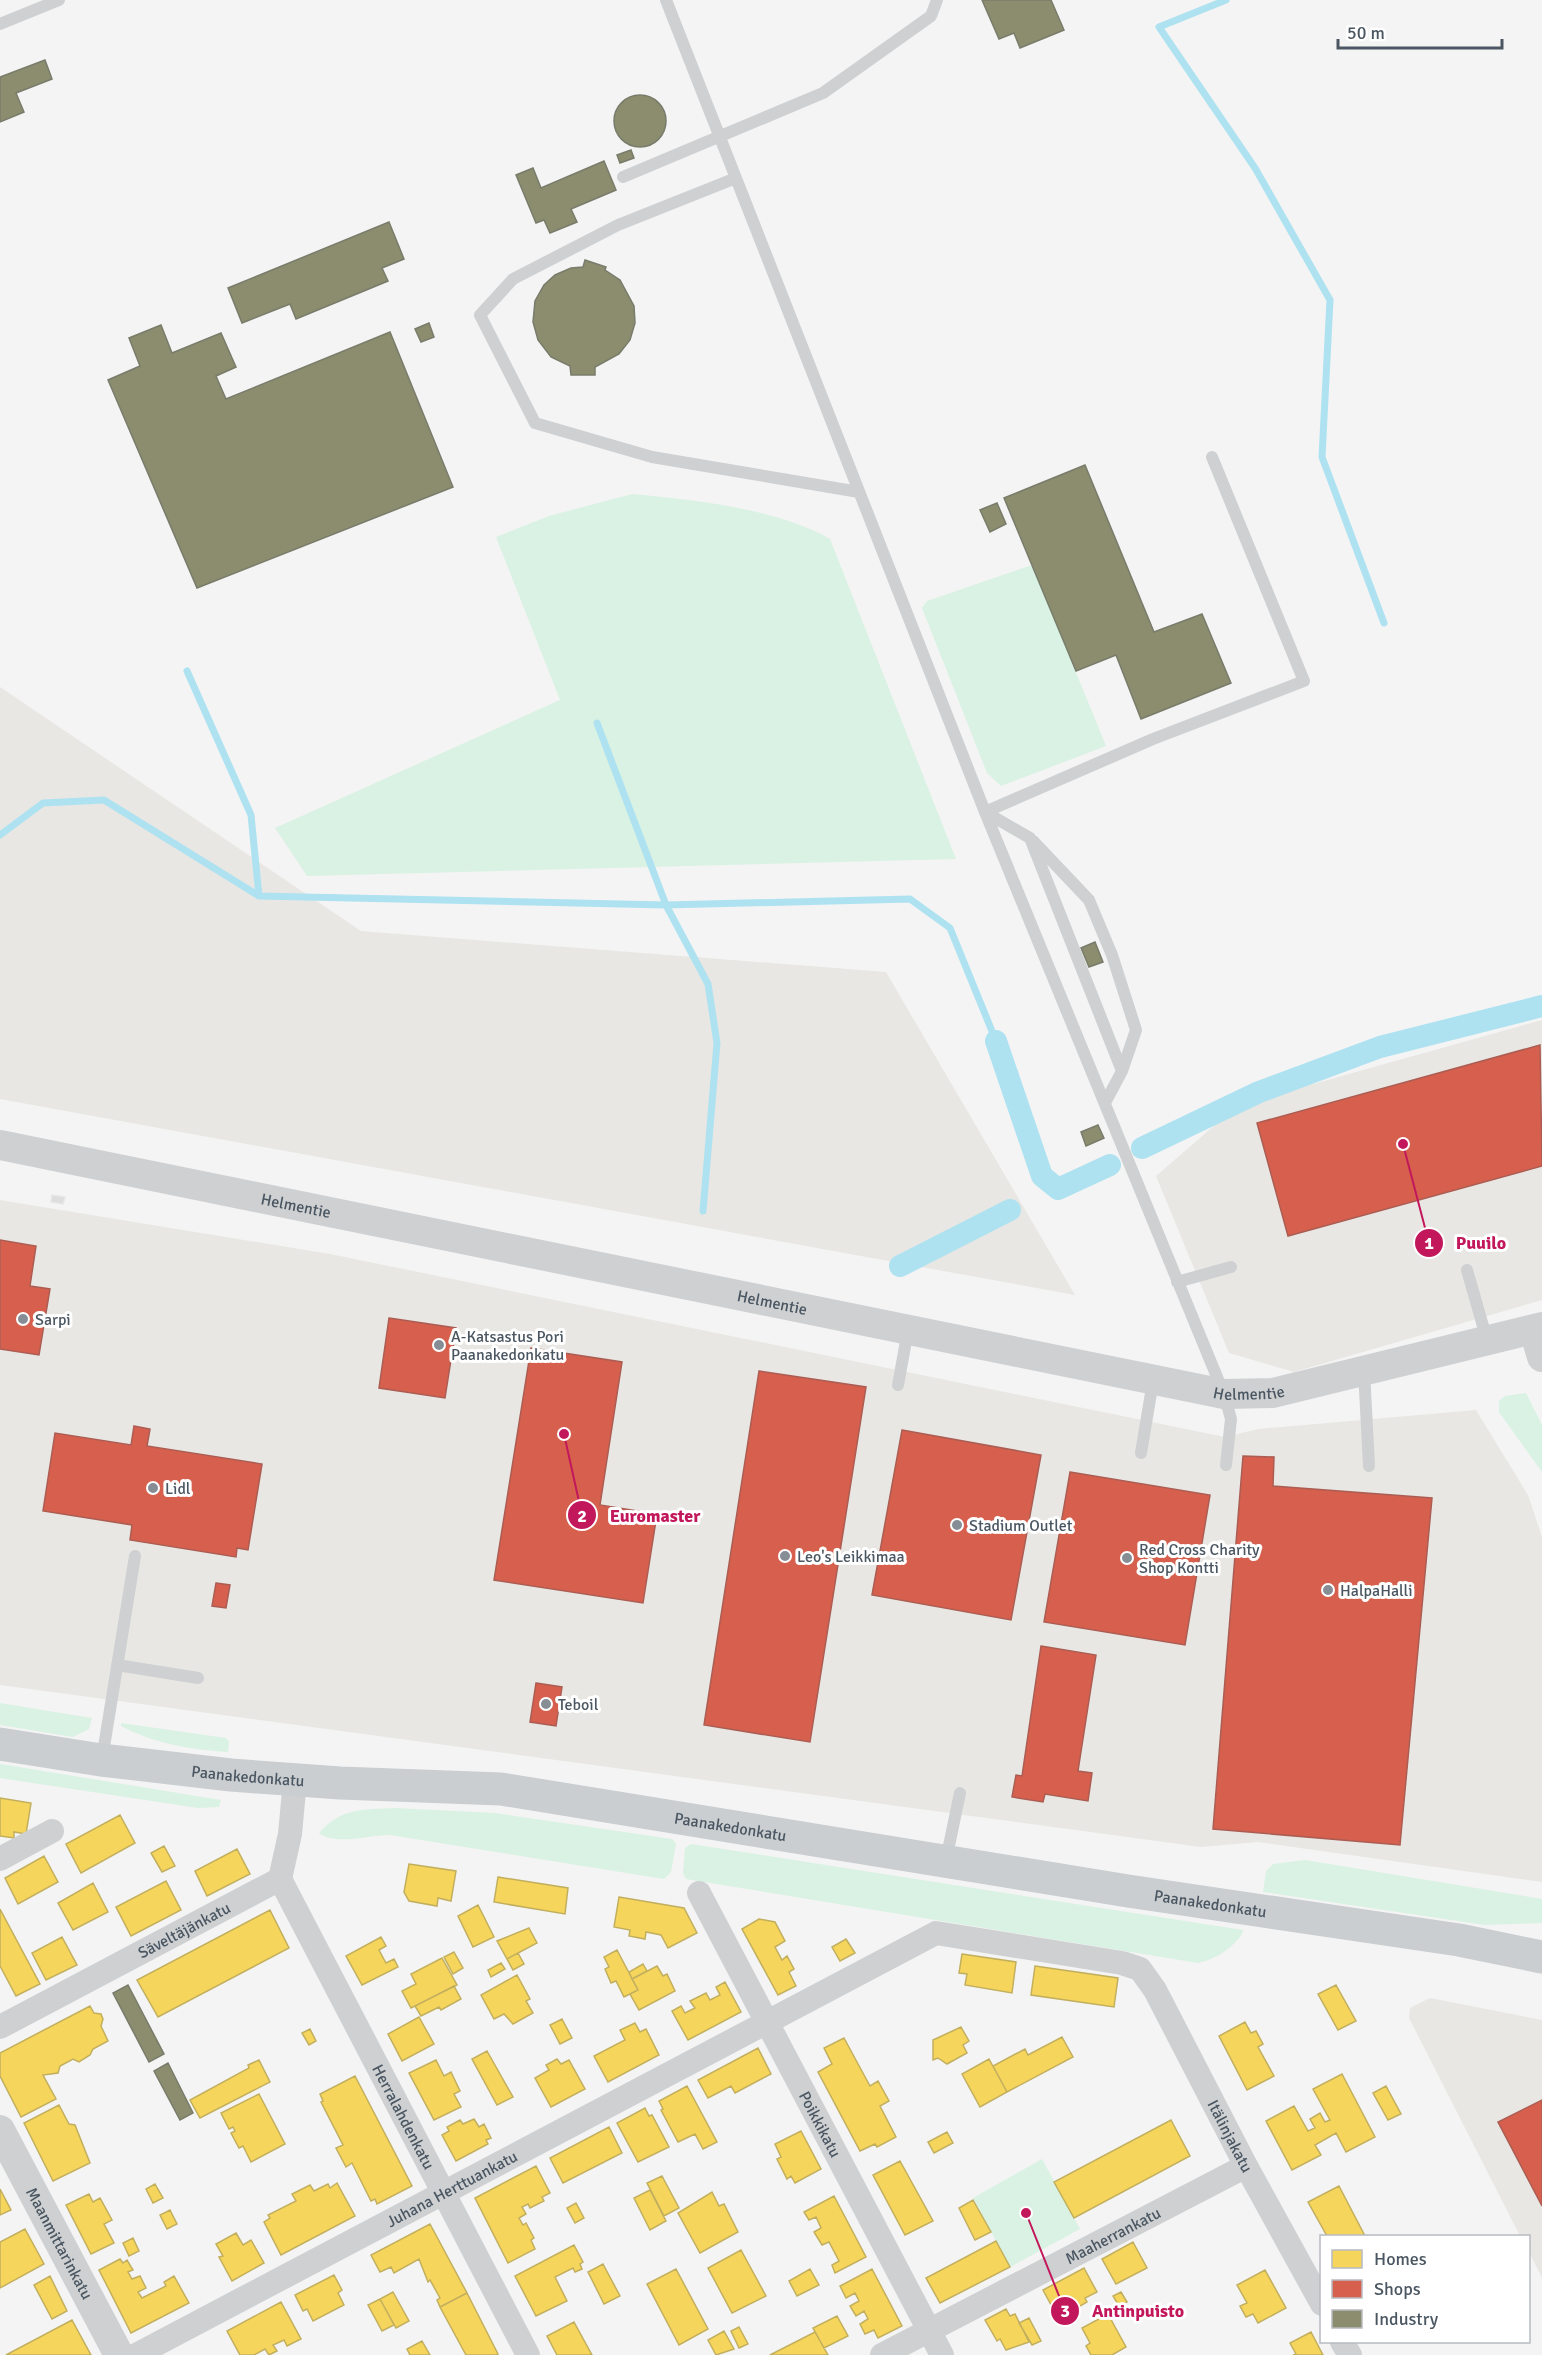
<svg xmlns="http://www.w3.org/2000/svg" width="1542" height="2355" font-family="Signika,sans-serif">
<rect width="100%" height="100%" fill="#f4f4f4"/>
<path fill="#e8e7e3" d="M0 687 361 931 886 972 1075 1295 0 1099Z
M1542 1020V1300L1294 1372 1229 1353 1156 1176 1238 1105Z
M0 1200 330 1254 1225 1437 1258 1429 1476 1410 1528 1495 1542 1537V1882L1258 1842 1201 1847 0 1685Z
M1430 1998 1542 2020V2278L1529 2252 1528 2236H1520L1409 2018 1410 2008Z"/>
<path fill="#d9f2e3" d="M632 494C694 500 775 508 830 539L956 859 307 876 275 828 560 700 496 537 549 516Z
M1032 565 1106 746 1001 786 987 773 922 608 927 601Z
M1526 1393 1542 1425V1472L1499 1412V1401L1505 1396Z
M0 1703 92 1718 89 1729 73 1737 0 1725Z
M121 1723 226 1738 229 1742 228 1752C192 1750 153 1743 121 1726Z
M0 1764 221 1800 219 1807 198 1808 0 1778Z
M395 1808 495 1813 672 1839 676 1844 671 1872 664 1879 390 1835C368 1835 337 1846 319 1833 342 1807 363 1810 395 1808Z
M691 1844 1243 1930V1932C1234 1948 1216 1959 1198 1963L686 1879 683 1873 685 1848Z
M1305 1860 1542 1899V1923L1485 1925 1263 1892 1266 1871 1273 1864Z
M1042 2159 1080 2229 1010 2267 973 2198Z"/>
<path fill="#f6d55c" stroke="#c2af5e" stroke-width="1.5" d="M0 1798 31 1803 26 1834 14 1832V1838L0 1836Z
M120 1815 135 1843 81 1873 66 1844Z
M164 1846 175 1866 162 1872 151 1853Z
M237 1849 250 1874 207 1896 195 1871Z
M44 1856 58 1882 18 1904 5 1878Z
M409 1864 456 1871 451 1901 438 1898 437 1906 409 1901 404 1892Z
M498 1877 568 1888 565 1914 494 1902Z
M166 1881 181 1910 131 1936 116 1907Z
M93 1883 108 1912 73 1930 58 1903Z
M619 1897 684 1908 697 1933 668 1948 661 1935 646 1932 645 1939 629 1936 630 1930 614 1927Z
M478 1905 494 1937 473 1947 458 1916Z
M0 1909 40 1984 16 1996 0 1966Z
M270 1910 289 1948 158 2017 137 1980Z
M759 1919 775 1922 785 1941 775 1947 782 1960 787 1956 794 1969 789 1972 796 1986 778 1995 742 1929Z
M529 1928 537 1943 507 1959 497 1941Z
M62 1937 77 1965 46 1980 32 1953Z
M381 1937 386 1946 379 1950 386 1963 394 1959 398 1967 362 1985 346 1956Z
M846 1939 855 1953 840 1961 832 1947Z
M617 1950 638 1990 624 1997 616 1981 611 1983 605 1969 609 1967 604 1957Z
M454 1952 463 1968 453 1974 444 1957Z
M518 1953 524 1964 513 1970 507 1959Z
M962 1954 1016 1962 1012 1993 965 1985 967 1974 959 1973Z
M442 1958 457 1985 411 2008 402 1991 416 1984 411 1974Z
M501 1963 505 1969 491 1977 488 1970Z
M643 1964 647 1971 632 1979 629 1972Z
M657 1966 663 1976 667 1974 675 1991 639 2010 630 1994 638 1990 632 1979Z
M1035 1966 1118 1978 1114 2007 1031 1995Z
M517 1975 530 1999 526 2001 533 2013 513 2024 504 2014 494 2019 481 1995Z
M725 1982 741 2012 688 2040 672 2011 681 2006 685 2013 695 2008 690 2001 706 1993 710 2000 720 1995 716 1987Z
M1336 1985 1356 2021 1338 2030 1318 1994Z
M454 1986 461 1999 441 2010 439 2007 421 2016 415 2006Z
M90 2006 94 2013 101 2014 103 2019 101 2026 108 2041 93 2049 90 2055 79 2062 73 2059 60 2066 58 2073 43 2075 56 2099 21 2117 0 2076V2053Z
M419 2017 434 2044 402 2061 388 2034Z
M562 2019 572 2038 560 2044 550 2025Z
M1245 2022 1251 2033 1256 2031 1263 2044 1258 2047 1274 2076 1247 2090 1219 2036Z
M635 2023 640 2032 646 2029 659 2055 608 2082 594 2056 625 2040 620 2030Z
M961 2027 969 2041 963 2045 967 2053 947 2064 938 2058 933 2060V2040Z
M310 2029 316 2041 309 2045 302 2033Z
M1062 2037 1073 2057 1007 2092 993 2066 1025 2049 1028 2055Z
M844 2038 870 2086 878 2081 889 2101 880 2106 896 2137 877 2147 875 2144 860 2151 818 2072 832 2064 824 2048Z
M758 2048 771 2074 735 2093 731 2086 708 2098 698 2080Z
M487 2051 513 2097 497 2105 472 2059Z
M557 2059 561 2064 569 2060 585 2089 551 2107 535 2078 549 2070 546 2065Z
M989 2059 1007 2092 980 2107 962 2074Z
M259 2060 270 2082 200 2118 190 2100 249 2068 248 2065Z
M436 2060 444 2076 451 2072 460 2091 454 2094 461 2107 434 2120 409 2073Z
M1342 2074 1375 2137 1346 2152 1336 2133 1315 2145 1321 2155 1292 2170 1266 2121 1294 2106 1308 2131 1315 2128 1310 2119 1320 2113 1325 2122 1330 2120 1313 2089Z
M355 2076 412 2186 377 2204 375 2199 371 2201 352 2163 346 2167 336 2148 343 2145 321 2102 323 2101 320 2094Z
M687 2086 717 2142 703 2149 695 2134 678 2142 661 2110 663 2109 659 2101Z
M1386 2086 1401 2114 1388 2120 1373 2093Z
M259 2094 285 2144 251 2162 243 2146 239 2148 231 2133 235 2131 233 2127 229 2129 221 2113Z
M59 2105 69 2124 75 2125 90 2163 53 2181 24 2123Z
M645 2108 649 2116 652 2115 669 2147 638 2162 617 2123Z
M474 2119 479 2127 484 2124 491 2138 486 2140 488 2144 456 2161 442 2135 449 2131 447 2127 460 2120 463 2124Z
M1171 2120 1190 2156 1074 2218 1054 2182Z
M609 2127 622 2153 563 2183 550 2158Z
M801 2131 821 2169 795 2183 791 2176 787 2179 777 2159 781 2157 775 2144Z
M947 2132 953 2143 934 2153 928 2142Z
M900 2161 933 2221 905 2235 873 2175Z
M536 2166 550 2193 542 2197 544 2201 530 2208 528 2204 522 2207 526 2214 519 2218 523 2225 526 2223 534 2238 531 2240 535 2249 508 2263 475 2198Z
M662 2176 679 2208 664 2216 647 2183Z
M337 2183 355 2216 281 2255 264 2222 270 2218 268 2215 296 2201 292 2194 310 2185 314 2191 328 2184 330 2188Z
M155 2184 163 2198 153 2203 146 2189Z
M1339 2186 1365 2236H1327L1308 2202Z
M0 2189 11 2210 0 2215Z
M650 2190 666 2221 650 2230 634 2198Z
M712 2192 719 2206 724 2204 738 2232 700 2253 678 2213Z
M89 2194 93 2202 100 2198 112 2220 104 2224 114 2243 91 2254 66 2205Z
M834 2196 866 2257 835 2273 832 2265 839 2261 829 2242 822 2245 814 2232 821 2228 816 2217 809 2220 804 2212Z
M973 2200 991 2232 975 2240 959 2208Z
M576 2203 584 2218 575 2223 567 2208Z
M170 2210 177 2224 167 2229 160 2215Z
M430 2224 467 2293 440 2307 437 2300 440 2298 430 2280 428 2282 419 2259 394 2273 391 2267 380 2272 371 2255Z
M25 2229 44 2264 0 2288V2242Z
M236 2233 243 2245 251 2240 264 2263 232 2281 219 2257 223 2256 216 2244Z
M133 2238 139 2251 129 2256 123 2243Z
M996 2241 1010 2267 940 2303 926 2278Z
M1133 2242 1147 2268 1116 2284 1102 2259Z
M574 2245 583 2262 580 2264 582 2269 575 2272 573 2268 555 2277 567 2301 536 2316 515 2276Z
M741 2250 766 2296 732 2313 708 2268Z
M120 2259 123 2263 127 2260 133 2270 128 2272 132 2279 140 2276 146 2288 138 2292 142 2298 166 2286 164 2282 174 2276 189 2303 131 2333 99 2270Z
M603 2264 620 2296 604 2304 588 2272Z
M1084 2268 1097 2292 1085 2298 1087 2302 1075 2309 1073 2305 1056 2314 1043 2290Z
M676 2269 708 2329 679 2345 647 2284Z
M810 2269 819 2285 797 2296 789 2281Z
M872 2269 902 2326 878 2338 874 2330 865 2334 860 2324 868 2319 864 2311 856 2316 850 2306 859 2301 855 2293 846 2298 840 2286Z
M1265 2270 1286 2308 1258 2323 1253 2314 1246 2317 1240 2306 1247 2303 1237 2285Z
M334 2275 342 2290 338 2293 344 2305 313 2321 307 2309 303 2311 295 2295Z
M50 2276 67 2311 52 2319 34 2285Z
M393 2292 409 2321 396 2328 380 2299Z
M1121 2292 1127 2302 1119 2306 1113 2296Z
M467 2293 498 2354 495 2355H466L440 2307Z
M380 2299 394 2325 382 2331 368 2305Z
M281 2302 301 2339 287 2346 284 2340 273 2345 277 2351 269 2355 265 2349 254 2355H240L227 2331Z
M1006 2309 1010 2316 1015 2314 1029 2342 1006 2350 1000 2339 997 2341 985 2320Z
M1108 2314 1126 2347 1112 2355H1091L1086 2346 1090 2343 1082 2328Z
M837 2316 848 2336 824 2348 813 2328Z
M1029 2318 1041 2341 1032 2345 1019 2323Z
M72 2320 91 2355H6Z
M574 2322 592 2355H557L547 2336Z
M739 2327 748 2344 739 2348 731 2331Z
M724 2331 734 2349 716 2355 708 2340Z
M815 2332 828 2355H770Z
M1311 2332 1323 2355H1293L1296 2354 1290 2343Z
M422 2341 430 2355H410L407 2349Z"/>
<path fill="#d6604d" stroke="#ac5d53" stroke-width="1.5" d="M1540 1045 1542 1166 1288 1236 1257 1123Z
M0 1240 36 1246 30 1286 50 1289 39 1355 0 1349Z
M389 1318 456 1328 445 1398 379 1388Z
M531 1348 622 1362 600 1505 657 1514 643 1603 494 1580Z
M759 1371 866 1387 810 1742 704 1725Z
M134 1426 150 1429 147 1446 262 1464 248 1550 237 1548 236 1557 130 1540 132 1525 43 1511 55 1433 131 1445Z
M902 1430 1041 1455 1011 1620 872 1595Z
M1243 1456 1274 1457 1273 1486 1432 1498 1400 1845 1213 1829Z
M1070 1472 1210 1495 1185 1645 1044 1622Z
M216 1583 230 1585 226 1608 212 1606Z
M1041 1646 1096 1655 1078 1771 1092 1773 1088 1801 1045 1794 1043 1802 1012 1797 1016 1775 1022 1776Z
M536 1683 562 1687 556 1726 530 1722Z
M1542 2100V2206L1498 2122Z"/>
<path fill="#8c8c6e" stroke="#787c6a" stroke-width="1.5" d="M982 0H1051L1064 30 1020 48 1014 33 999 39Z
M45 60 52 79 16 93 24 112 0 122V77Z
M614 121a26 26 0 1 1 52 0a26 26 0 1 1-52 0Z
M631 150 634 158 620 163 617 155Z
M604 161 616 190 571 209 577 222 550 233 544 220 536 223 516 175 533 168 541 188Z
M389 222 404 259 382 268 388 281 296 319 290 304 242 323 228 288Z
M585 260 606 267 605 270 620 280 634 306 635 323 630 340 619 354 595 367V375H571L570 366 551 357 538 340 533 322 535 301 544 285 555 275 571 268 583 267Z
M429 323 434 337 421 342 415 329Z
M161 325 172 353 221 333 236 367 216 376 226 399 390 332 453 487 197 588 108 380 140 366 129 338Z
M1085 465 1154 632 1202 614 1231 683 1141 719 1116 655 1076 671 1004 498Z
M997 503 1006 524 990 532 980 510Z
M1095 942 1103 962 1089 967 1081 948Z
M1098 1125 1104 1138 1086 1146 1081 1132Z
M128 1985 164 2054 149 2062 113 1993Z
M168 2063 193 2113 180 2120 154 2071Z"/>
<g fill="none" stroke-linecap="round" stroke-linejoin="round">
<path stroke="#aee2f0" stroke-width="7" d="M1226 0 1159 27 1255 168 1330 300 1322 457 1384 623
M187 671 251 815 259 896
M597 723 666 905 708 984 717 1043 703 1211
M0 835 43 803 104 800 259 896 666 905 910 899 950 928 996 1041"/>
<path stroke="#aee2f0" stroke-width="22" d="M996 1041 1042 1176 1058 1189 1110 1165
M1142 1148 1259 1092 1380 1047 1542 1006
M900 1266 1010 1210"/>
</g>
<path fill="#ddddde" stroke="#e5e6e7" stroke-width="1.5" d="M52 1195 65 1197 63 1204 51 1202Z"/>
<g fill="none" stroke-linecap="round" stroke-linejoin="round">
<path stroke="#ced0d2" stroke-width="12" d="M666 0 985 812 1224 1394 1231 1419 1226 1465
M0 24 59 0
M623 177 823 93 931 16 937 0
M736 178 618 225 513 279 480 315 535 423 652 457 859 492
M985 812 1153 739 1304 681 1212 457
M985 812 1030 838 1122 1071 1105 1103
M1033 841 1089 900 1112 955 1136 1030 1122 1071
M1467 1270 1487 1340
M1177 1282 1231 1267
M1364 1371 1369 1466
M898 1385 908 1330
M1141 1453 1153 1381
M117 1665 198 1678
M102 1759 135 1556
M946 1860 960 1793"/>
<g stroke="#ced0d2" stroke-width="24">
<path d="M0 1859 52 1831"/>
<path id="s1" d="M280 1879 528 2355"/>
<path id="s2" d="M699 1893 942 2355"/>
<path id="s3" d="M0 2027 280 1879 290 1834 295 1780"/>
<path d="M1342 2342 1350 2355"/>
<path id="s4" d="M136 2355 936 1933 1122 1963 1140 1969 1155 1990 1246 2166 1322 2304"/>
<path id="s5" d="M882 2355 1246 2166"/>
</g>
<g stroke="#ced0d2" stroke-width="30">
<path id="s6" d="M0 1145 1224 1394 1273 1393 1542 1327"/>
<path d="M1534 1330 1542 1357"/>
<path id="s7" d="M0 2130 119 2355"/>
</g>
<path stroke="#caced1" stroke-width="33" id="s8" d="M0 1744 101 1760 231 1775 340 1783 501 1789 1128 1891 1459 1940 1542 1957"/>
</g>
<g fill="#868d94" stroke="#fff" stroke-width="2">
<circle cx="23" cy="1319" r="6"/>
<circle cx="439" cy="1345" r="6"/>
<circle cx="153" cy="1488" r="6"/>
<circle cx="957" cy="1525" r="6"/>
<circle cx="785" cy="1556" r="6"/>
<circle cx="1127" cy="1558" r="6"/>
<circle cx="1328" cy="1590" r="6"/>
<circle cx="546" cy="1704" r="6"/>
</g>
<g text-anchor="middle" stroke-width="6" stroke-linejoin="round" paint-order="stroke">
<g font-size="16" fill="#4a5661" stroke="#fff">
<text dy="6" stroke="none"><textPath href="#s6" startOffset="302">Helmentie</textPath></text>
<text dy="6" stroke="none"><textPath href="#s6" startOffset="788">Helmentie</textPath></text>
<text dy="6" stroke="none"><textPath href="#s6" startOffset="1274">Helmentie</textPath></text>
<text dy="6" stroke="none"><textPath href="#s8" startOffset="250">Paanakedonkatu</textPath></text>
<text dy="6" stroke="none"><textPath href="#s8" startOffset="736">Paanakedonkatu</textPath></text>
<text dy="6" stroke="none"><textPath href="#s8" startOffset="1222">Paanakedonkatu</textPath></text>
<text dy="6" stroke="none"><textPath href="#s3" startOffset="208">Säveltäjänkatu</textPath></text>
<text dy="6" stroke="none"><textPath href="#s1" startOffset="268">Herralahdenkatu</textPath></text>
<text dy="6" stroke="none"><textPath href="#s2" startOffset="261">Poikkikatu</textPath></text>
<text dy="6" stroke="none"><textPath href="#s4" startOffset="1302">Itälinjakatu</textPath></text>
<text dy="6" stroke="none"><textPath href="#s4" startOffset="357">Juhana Herttuankatu</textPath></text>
<text dy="6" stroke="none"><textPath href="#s5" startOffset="260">Maaherrankatu</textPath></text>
<text dy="6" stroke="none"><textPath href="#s7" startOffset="128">Maanmittarinkatu</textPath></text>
</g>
<g font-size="16" fill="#4a5661" stroke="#fff" text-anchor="start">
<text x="35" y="1325">Sarpi</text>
<text x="451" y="1342">A-Katsastus Pori<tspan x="451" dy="18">Paanakedonkatu</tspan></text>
<text x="165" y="1494">Lidl</text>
<text x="969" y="1531">Stadium Outlet</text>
<text x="1139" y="1555">Red Cross Charity<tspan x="1139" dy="18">Shop Kontti</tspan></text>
<text x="797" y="1562">Leo's Leikkimaa</text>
<text x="1340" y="1596">HalpaHalli</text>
<text x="558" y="1710">Teboil</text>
</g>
</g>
<path fill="none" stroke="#c2185b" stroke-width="2" d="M1403 1144L1429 1243M564 1434L582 1515M1026 2213L1065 2311"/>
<g fill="#c2185b" stroke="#fff" stroke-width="2">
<circle cx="1403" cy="1144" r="6"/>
<circle cx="564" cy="1434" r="6"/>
<circle cx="1026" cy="2213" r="6"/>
<circle cx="1429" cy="1243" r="15"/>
<circle cx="582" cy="1515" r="15"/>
<circle cx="1065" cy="2311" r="15"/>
</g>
<g font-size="18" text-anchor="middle" font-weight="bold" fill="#fff">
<text x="1429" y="1249">1</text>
<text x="582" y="1522">2</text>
<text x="1065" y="2317">3</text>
</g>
<g font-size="18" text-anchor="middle" font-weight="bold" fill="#c2185b" stroke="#fff" stroke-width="6" stroke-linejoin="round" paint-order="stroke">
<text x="1481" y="1249">Puuilo</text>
<text x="655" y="1522">Euromaster</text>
<text x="1138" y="2317">Antinpuisto</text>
</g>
<rect x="1320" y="2235" width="210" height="108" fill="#ffffff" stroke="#b7bbc0" stroke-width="1.5"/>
<rect x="1332" y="2250" width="30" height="18" fill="#f6d55c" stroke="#b7bbc0" stroke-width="1.5"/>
<text x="1374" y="2265" font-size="18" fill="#4a5661">Homes</text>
<rect x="1332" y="2280" width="30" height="18" fill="#d6604d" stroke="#b7bbc0" stroke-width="1.5"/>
<text x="1374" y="2295" font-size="18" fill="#4a5661">Shops</text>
<rect x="1332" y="2310" width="30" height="18" fill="#8c8c6e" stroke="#b7bbc0" stroke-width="1.5"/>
<text x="1374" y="2325" font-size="18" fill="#4a5661">Industry</text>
<path d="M1338 39v9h164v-9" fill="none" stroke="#4a5661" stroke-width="3"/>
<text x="1347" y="39" font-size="18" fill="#4a5661" stroke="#ffffff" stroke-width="4.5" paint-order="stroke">50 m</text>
</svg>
